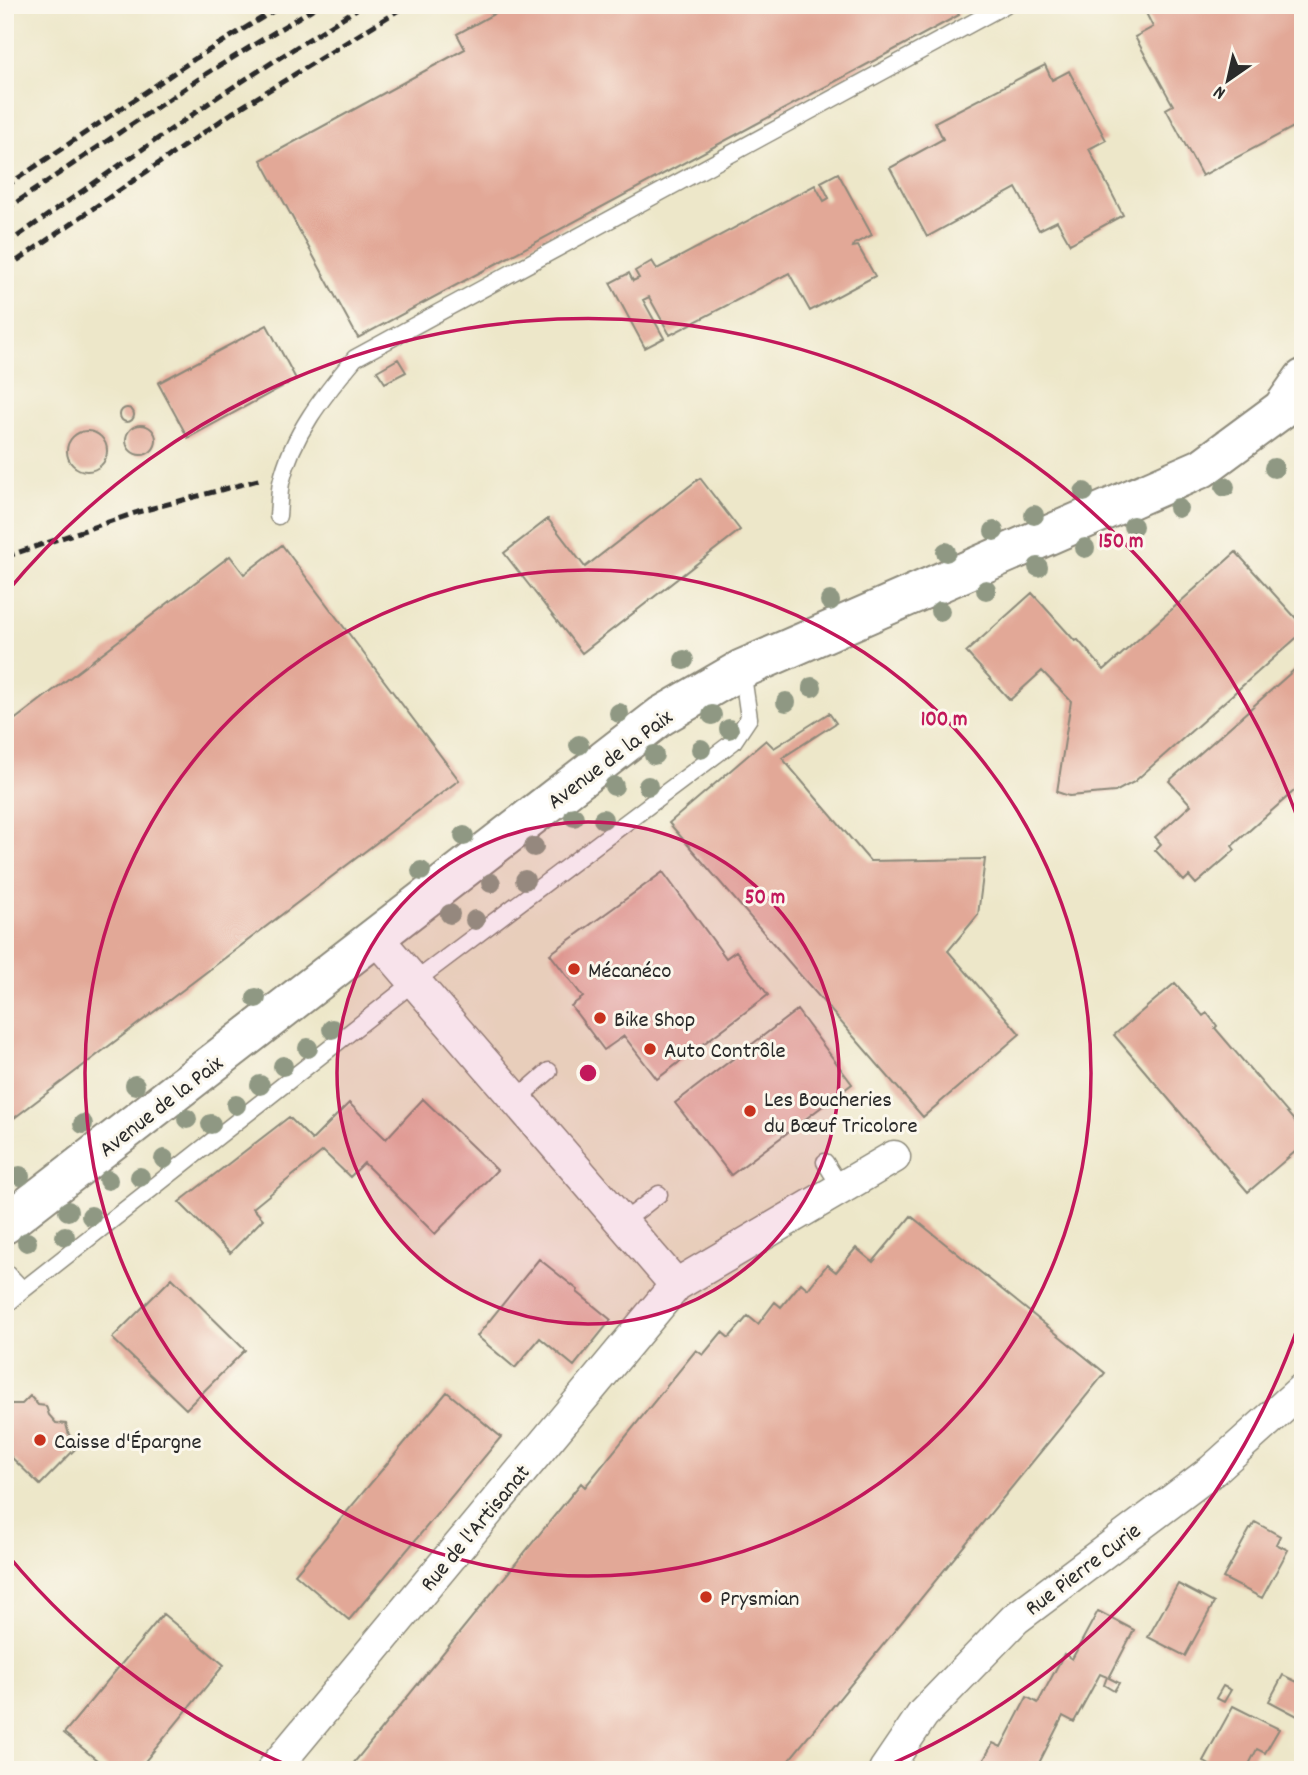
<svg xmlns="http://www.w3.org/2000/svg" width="1308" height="1775" font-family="Dekko,sans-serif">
<rect width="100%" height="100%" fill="#fbf7ec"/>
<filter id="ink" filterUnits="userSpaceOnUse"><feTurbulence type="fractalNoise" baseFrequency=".0143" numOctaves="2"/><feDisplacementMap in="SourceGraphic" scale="14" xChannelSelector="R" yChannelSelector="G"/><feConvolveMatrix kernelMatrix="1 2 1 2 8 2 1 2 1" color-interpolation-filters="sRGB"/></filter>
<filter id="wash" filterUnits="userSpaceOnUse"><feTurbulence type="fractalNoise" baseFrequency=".00686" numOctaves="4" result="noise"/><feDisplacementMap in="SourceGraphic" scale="28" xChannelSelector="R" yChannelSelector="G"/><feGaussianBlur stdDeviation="1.57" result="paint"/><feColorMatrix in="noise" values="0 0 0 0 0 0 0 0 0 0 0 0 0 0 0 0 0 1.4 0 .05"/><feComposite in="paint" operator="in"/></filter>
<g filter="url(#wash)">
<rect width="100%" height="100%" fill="#ede7c9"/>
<g id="blocks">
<path fill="#e2a897" d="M510 5H954L959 15 358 338 261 160 465 49 457 34Z
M1157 5H1303V122L1202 176 1166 109 1173 105 1135 37 1153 27 1145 11Z
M1045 65 1052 80 1069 71 1106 140 1089 149 1123 215 1070 244 1057 221 1039 230 1016 188 927 237 890 168 943 139 935 122Z
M838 173 872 235 854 244 853 247 858 246 875 276 810 311 789 273 670 335 649 297 643 300 664 338 645 348 610 283 629 273 633 281 639 278 635 271 652 261 657 269 815 185 824 201 829 198 821 182Z
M267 325 296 379 188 438 158 383Z
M398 359 406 372 385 383 377 371Z
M120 415a7 7 0 1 1 14 0a7 7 0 1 1-14 0Z
M126 440a15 15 0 1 1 30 0a15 15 0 1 1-30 0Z
M67 451a20 20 0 1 1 40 0a20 20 0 1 1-40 0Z
M700 478 740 530 582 653 504 553 548 519 585 567Z
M282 545 459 780 5 1125V727L230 556 244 574Z
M1236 552 1303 626V632L1134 782 1115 792 1069 796 1057 792 1071 701 1042 671 1010 700 966 652 1032 593 1075 641 1078 640 1104 670Z
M1303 662V783L1232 846 1235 850 1196 884 1189 876 1184 881 1155 850 1161 844 1155 837 1191 805 1169 781Z
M829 713 836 723 782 758 870 861 985 859 978 915 948 951 1020 1034 923 1117 669 823 766 740 774 748Z
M663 872 726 958 736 951 768 995 657 1079 624 1036 604 1050 571 1006 583 997 550 954Z
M1175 983 1203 1016 1207 1013 1217 1026 1215 1028 1303 1131V1145L1248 1192 1114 1035Z
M797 1010 852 1084 731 1175 675 1103Z
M423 1099 497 1170 435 1234 364 1163 350 1177 323 1151 253 1208 263 1219 230 1253 179 1202 289 1117 312 1140 349 1103 386 1139Z
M911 1216 1105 1373 781 1770H348L581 1483 585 1487 696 1350 703 1355 722 1332 729 1338 748 1316 758 1324 775 1302 781 1307 801 1283 808 1289 827 1265 836 1272 856 1248 873 1262Z
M539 1259 578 1290 577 1292 611 1320 574 1366 540 1338 515 1368 477 1336Z
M172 1278 245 1350 186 1409 112 1338Z
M447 1392 501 1437 349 1620 295 1574Z
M30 1396 38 1405 46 1406 49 1415 56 1423 66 1424 69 1435 79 1445 40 1485 5 1451V1422L7 1420 5 1404H22Z
M1255 1522 1280 1536 1276 1544 1288 1550 1262 1598 1223 1578 1250 1529H1251Z
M1178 1584 1214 1603 1185 1656 1148 1637Z
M1098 1611 1134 1630 1109 1678 1119 1683 1114 1691 1104 1685 1107 1677 1100 1674 1074 1722 1063 1716 1038 1765 1029 1762 1025 1770H978L993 1743 1001 1747 1027 1697 1038 1703 1064 1654 1072 1659Z
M163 1614 224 1665 138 1770H109L64 1733Z
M1303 1670V1719L1269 1701 1283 1675 1297 1682Z
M1223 1686 1231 1690 1224 1702 1216 1698Z
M1233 1706 1279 1729 1265 1753 1257 1749 1246 1770H1218L1203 1761Z"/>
</g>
</g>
<g filter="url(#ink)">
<use href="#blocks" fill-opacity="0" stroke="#8c897a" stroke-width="2"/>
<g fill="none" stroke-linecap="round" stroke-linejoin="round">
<defs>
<path id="service" d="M278 516C279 505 279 494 281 483 292 434 324 395 355 358L1005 5
M516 1100 549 1071
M825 1162 842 1189
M622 1223 659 1194
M5 1271 23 1290
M5 1306 23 1290 414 982 733 742 749 718 742 669"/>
<path id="minor" d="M376 937 676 1285
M273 1770 676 1285 894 1157
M885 1770 923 1714 1015 1619 1213 1470 1303 1389"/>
<path id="secondary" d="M5 1224 661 716 742 669 1202 468 1282 409 1303 379"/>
</defs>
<use href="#service" stroke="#8c897a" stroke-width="19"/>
<use href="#minor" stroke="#8c897a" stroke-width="35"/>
<use href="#secondary" stroke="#8c897a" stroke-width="42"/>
<use href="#service" stroke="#fff" stroke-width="16"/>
<use href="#minor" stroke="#fff" stroke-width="32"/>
<use href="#secondary" stroke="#fff" stroke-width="38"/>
<path stroke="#2b2b2b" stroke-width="5" stroke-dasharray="10 5" stroke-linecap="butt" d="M5 187 196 58 283 5
M5 210 206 74 319 5
M5 245 219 96 363 5
M5 269 232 113 407 5
M5 557 138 512 262 479"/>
</g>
<g fill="#8f9883">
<circle cx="1274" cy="468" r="10"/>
<circle cx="1225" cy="487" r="10"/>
<circle cx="1084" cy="492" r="10"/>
<circle cx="1178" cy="508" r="10"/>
<circle cx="1034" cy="515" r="10"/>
<circle cx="1133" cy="526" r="10"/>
<circle cx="994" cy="531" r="10"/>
<circle cx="1085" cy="548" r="10"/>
<circle cx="946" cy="552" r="10"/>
<circle cx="1038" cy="567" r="10"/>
<circle cx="986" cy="590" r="10"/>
<circle cx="830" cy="601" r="10"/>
<circle cx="940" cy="611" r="10"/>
<circle cx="684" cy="660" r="10"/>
<circle cx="812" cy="687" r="10"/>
<circle cx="786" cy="702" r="10"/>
<circle cx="619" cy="713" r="10"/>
<circle cx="712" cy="715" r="10"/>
<circle cx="729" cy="729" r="10"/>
<circle cx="579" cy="745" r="10"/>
<circle cx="701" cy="749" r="10"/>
<circle cx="654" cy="755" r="10"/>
<circle cx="614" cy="786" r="10"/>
<circle cx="648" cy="786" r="10"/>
<circle cx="574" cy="817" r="10"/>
<circle cx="603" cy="819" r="10"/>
<circle cx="464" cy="836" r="10"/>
<circle cx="534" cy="847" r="10"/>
<circle cx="421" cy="871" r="10"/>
<circle cx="525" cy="880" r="10"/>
<circle cx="491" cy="883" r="10"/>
<circle cx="450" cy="914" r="10"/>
<circle cx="475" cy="920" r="10"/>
<circle cx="256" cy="998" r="10"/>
<circle cx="332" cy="1029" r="10"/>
<circle cx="308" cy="1048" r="10"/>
<circle cx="283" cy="1066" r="10"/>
<circle cx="135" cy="1085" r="10"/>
<circle cx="260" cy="1085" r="10"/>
<circle cx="236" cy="1105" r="10"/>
<circle cx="187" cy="1119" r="10"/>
<circle cx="83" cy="1124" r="10"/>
<circle cx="211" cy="1124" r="10"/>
<circle cx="164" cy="1159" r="10"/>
<circle cx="20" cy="1176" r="10"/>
<circle cx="140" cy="1177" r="10"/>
<circle cx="108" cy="1180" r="10"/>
<circle cx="68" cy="1211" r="10"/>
<circle cx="91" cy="1216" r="10"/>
<circle cx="65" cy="1236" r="10"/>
<circle cx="27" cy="1242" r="10"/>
</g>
</g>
<circle cx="588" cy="1073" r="251" fill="#c2185b" fill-opacity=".12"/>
<g fill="none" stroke="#c2185b" stroke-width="3.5">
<circle cx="588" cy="1073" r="251"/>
<circle cx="588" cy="1073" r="503"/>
<path d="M1301 1318A754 754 0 0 1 877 1770M299 1770A754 754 0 0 1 6 1553M6 593A754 754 0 0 1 1301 828"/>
</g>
<g fill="#c8321e" stroke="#fbf7ec" stroke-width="2.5">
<circle cx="574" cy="969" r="7"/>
<circle cx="600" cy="1018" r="7"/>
<circle cx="650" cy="1049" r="7"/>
<circle cx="750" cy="1111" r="7"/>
<circle cx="40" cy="1440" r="7"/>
<circle cx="706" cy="1597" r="7"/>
</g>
<g text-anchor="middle" stroke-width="6" stroke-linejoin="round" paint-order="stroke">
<g font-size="23" fill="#2b2b2b" stroke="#fbf7ec">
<text transform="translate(609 758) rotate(-37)" y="8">Avenue de la Paix</text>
<text transform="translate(160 1105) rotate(-38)" y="8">Avenue de la Paix</text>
<text transform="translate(474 1527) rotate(-50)" y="8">Rue de l'Artisanat</text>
<text transform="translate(1082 1568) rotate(-37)" y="8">Rue Pierre Curie</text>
</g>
<g font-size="23" fill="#2b2b2b" stroke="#fbf7ec" text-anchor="start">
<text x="588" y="977">Mécanéco</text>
<text x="614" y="1026">Bike Shop</text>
<text x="664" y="1057">Auto Contrôle</text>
<text x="764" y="1106">Les Boucheries<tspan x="764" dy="26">du Bœuf Tricolore</tspan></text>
<text x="54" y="1448">Caisse d'Épargne</text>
<text x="720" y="1605">Prysmian</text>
</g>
</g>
<circle cx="588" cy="1073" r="10" fill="#c2185b" stroke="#fbf7ec" stroke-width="3.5"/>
<g font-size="21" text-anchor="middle" font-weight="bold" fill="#c2185b" stroke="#fbf7ec" stroke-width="6" stroke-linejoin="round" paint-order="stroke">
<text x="1121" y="547">150 m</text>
<text x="944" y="725">100 m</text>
<text x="765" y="903">50 m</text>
</g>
<rect width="1308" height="1775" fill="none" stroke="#fbf7ec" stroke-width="28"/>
<g transform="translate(1228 80) rotate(214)" stroke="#fbf7ec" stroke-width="5" paint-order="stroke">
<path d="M0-5L12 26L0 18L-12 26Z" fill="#2b2b2b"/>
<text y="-10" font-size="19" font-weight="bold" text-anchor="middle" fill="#2b2b2b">N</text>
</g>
</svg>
